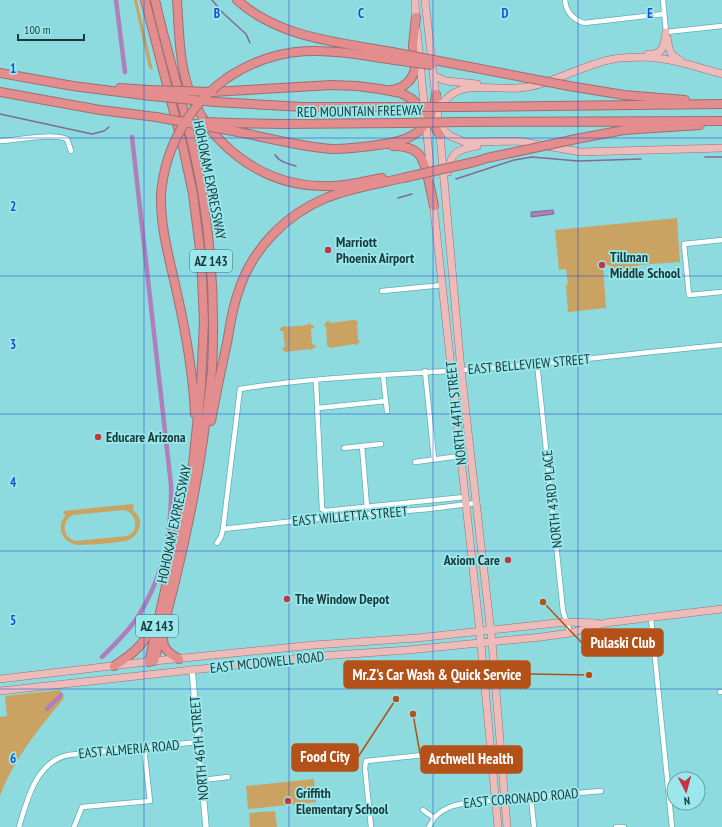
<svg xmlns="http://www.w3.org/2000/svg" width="722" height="827" font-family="'PT Sans Narrow',sans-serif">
<rect width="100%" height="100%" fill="#8ddbde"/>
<path fill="#caa362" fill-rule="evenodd" d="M134 0H137L153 70 149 68Z
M677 218 680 262 638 265V274L613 277 609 265H603L606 308 568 312 566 285 568 284 566 269 559 270 555 230Z
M353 319 358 322V324H357L358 340 361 341 355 346V344L330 348 326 344 327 343 326 327 324 325 327 321H329L330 323 353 320Z
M308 323 314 326V328L311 329 312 344 317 346 311 350 310 349 285 352 282 349V348L285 347 283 331H280V329L283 326H285V327L308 325Z
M133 504 134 508 132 509C137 513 141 519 140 525 139 531 135 537 129 540 121 543 86 545 77 545 62 542 56 528 65 516L63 511ZM124 510C137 513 140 531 127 536L76 541C62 538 61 521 73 515Z
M60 690 64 698C40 727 13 760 0 796V717L7 716 5 696Z
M314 779 316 802 248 809 246 786Z
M275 811 277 827H250L249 813Z"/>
<path fill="#ae7fba" stroke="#826a94" d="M553 210 554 214 531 217V212Z"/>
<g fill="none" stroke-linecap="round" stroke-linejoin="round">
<path stroke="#826a94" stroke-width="1.5" d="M212 0 223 13 246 34 250 43
M0 114 92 134 104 131 109 127
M275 155C280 162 288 164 296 166
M705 157H722
M456 179 514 160 532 157 578 161 641 159
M398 198 412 194"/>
<path stroke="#ae7fba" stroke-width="4.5" d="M116 0 125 72
M102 657C115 644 129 631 139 615 163 576 172 530 171 485L132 137
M47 709 61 695"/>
<defs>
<path id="minor" d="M565 0C566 12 572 19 584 23L664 14
M663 0 666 32 722 26
M0 141C18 140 51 133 67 139L71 151
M722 240 684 244 689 295 722 292
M382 291 443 285
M537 363 563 611 570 633
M425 371 434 459
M383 375 387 411
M316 381 322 509 326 511 344 509 465 497
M318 408 386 401
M362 446 367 507
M344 448 381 444
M415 462 460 456
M223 529 332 517 429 509 476 503
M217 543 221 537 223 529 240 389C314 377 389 375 463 370 550 364 636 353 722 345
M651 618 672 827
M720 692H722
M203 780 228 777
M531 797 534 827
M423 810 434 818C443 808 454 805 466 803L601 791
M19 827C27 800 36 762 68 755L198 742
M74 827 82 807 150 801 144 748
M371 827 365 768 366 761 500 747
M429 827 434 818
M616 827H624"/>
<path id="tertiary" d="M192 669 206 827"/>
<path id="primary" d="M415 0 416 21
M425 0 440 135 461 370 492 642 507 827
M417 31 431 176
M667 38C670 50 668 54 680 60
M648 54C664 55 664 45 666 32
M434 76 446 81 477 84
M437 110C443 101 450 94 460 90 479 84 506 91 527 87 557 82 584 64 614 59 623 57 632 58 641 57 669 57 696 67 722 74
M438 124 450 136 465 142 518 141 581 152 722 148
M448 172C450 152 459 149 477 146
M433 201 479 624 498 827
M0 679 154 661 314 645 417 638 566 622 597 623
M0 691 320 656 408 650 541 637 570 633 605 623 722 609"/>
<path id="motorway" d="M145 0 183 147 193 194 201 257 204 321 201 386 193 465 149 662
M177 0C179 28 179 58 187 84 206 143 260 185 322 186 342 187 362 182 382 178
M237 0C279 38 338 42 392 52
M0 73 73 86 151 96
M227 78C284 40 331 50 394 60
M569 86 624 95 685 100
M120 88 149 90
M390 90C403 89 414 80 415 67 415 59 413 52 413 45 414 36 415 26 416 17
M0 92 100 110 156 117
M212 92 332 85 357 86 380 89 401 93 412 99 427 114 440 135
M215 102 304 107H401
M460 107 722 104
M461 122 722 121
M231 123 281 124 403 123
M233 131C266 137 299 147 332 149 348 149 363 147 378 145 412 141 432 130 436 94
M576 139 624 130 700 125
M393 146C418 146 423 155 428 178 430 187 432 196 434 206
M161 194C160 228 170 261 177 293 186 333 193 373 195 414
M211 421C216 395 221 369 227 343 230 326 232 309 238 293 251 250 285 215 326 198 350 188 377 184 403 178
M163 635C162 648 168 653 179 659
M154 661C175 587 192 516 203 440 206 416 210 393 212 369 215 312 212 254 203 197 192 130 170 66 155 0
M114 666C134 653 146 644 153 621"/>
</defs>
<use href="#minor" stroke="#62afb2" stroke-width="6"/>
<use href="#tertiary" stroke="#62afb2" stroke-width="7"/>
<use href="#primary" stroke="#9d7071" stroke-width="8"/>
<use href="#motorway" stroke="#9d7071" stroke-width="10"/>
<use href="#minor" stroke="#fff" stroke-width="4.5"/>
<use href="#tertiary" stroke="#fff" stroke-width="5.5"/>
<use href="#primary" stroke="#ebb" stroke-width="7"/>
<use href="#motorway" stroke="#e38d8e" stroke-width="8"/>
<defs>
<path id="motorway-bridge" d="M392 52 569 86
M394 60 432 65
M149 90 212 92
M151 96 215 102
M401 107H460
M156 117 233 131
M205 122 231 123
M403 123 461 122
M403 178 474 162 487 158 576 139
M161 194C165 147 189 105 227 78"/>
</defs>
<use href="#motorway-bridge" stroke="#9d7071" stroke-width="10" stroke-linecap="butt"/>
<use href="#motorway-bridge" stroke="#e38d8e" stroke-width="8"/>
</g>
<path fill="none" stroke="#1d4ed8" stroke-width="1" stroke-opacity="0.55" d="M144 0V827M289 0V827M433 0V827M578 0V827M0 138H722M0 276H722M0 414H722M0 551H722M0 689H722"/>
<g fill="#c43445" stroke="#9ae8eb" stroke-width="1.5">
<circle cx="328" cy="250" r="4"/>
<circle cx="602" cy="265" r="4"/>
<circle cx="98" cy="437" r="4"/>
<circle cx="508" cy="560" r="4"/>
<circle cx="287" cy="599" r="4"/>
<circle cx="288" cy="801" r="4"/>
</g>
<g text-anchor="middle" stroke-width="3.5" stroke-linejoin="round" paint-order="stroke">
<g fill="#9ae8eb" stroke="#406e70" stroke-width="1">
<rect x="190" y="250" width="42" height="22" rx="3"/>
<rect x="136" y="615" width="42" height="22" rx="3"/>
</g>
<g font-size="13" font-weight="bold" fill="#1a3a3c">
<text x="211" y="266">AZ 143</text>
<text x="157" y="631">AZ 143</text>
</g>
<g font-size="14" fill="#1a3a3c" stroke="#9ae8eb">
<text transform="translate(360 111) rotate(-1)" y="5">RED MOUNTAIN FREEWAY</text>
<text transform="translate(210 180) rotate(79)" y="5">HOHOKAM EXPRESSWAY</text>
<text transform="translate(529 364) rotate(-5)" y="5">EAST BELLEVIEW STREET</text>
<text transform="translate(456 413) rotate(-96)" y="5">NORTH 44TH STREET</text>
<text transform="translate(552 499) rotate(-96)" y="5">NORTH 43RD PLACE</text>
<text transform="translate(350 516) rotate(-5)" y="5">EAST WILLETTA STREET</text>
<text transform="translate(174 524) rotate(-78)" y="5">HOHOKAM EXPRESSWAY</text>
<text transform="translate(267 662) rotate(-6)" y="5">EAST MCDOWELL ROAD</text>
<text transform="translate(199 748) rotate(-95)" y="5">NORTH 46TH STREET</text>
<text transform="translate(129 749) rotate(-5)" y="5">EAST ALMERIA ROAD</text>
<text transform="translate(521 798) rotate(-5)" y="5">EAST CORONADO ROAD</text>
</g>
<g font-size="14" font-weight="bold" fill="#1a3a3c" stroke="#9ae8eb" text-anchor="start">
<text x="336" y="247">Marriott<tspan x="336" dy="16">Phoenix Airport</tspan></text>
<text x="610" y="262">Tillman<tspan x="610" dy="16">Middle School</tspan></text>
<text x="106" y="442">Educare Arizona</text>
<text x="500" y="565" text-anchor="end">Axiom Care</text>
<text x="295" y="604">The Window Depot</text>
<text x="296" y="798">Griffith<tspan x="296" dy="16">Elementary School</tspan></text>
</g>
</g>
<g font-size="13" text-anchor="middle" font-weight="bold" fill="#1d4ed8" stroke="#9ae8eb" stroke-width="3.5" stroke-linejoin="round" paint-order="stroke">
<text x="217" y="18">B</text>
<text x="361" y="18">C</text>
<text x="505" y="18">D</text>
<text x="650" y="18">E</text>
<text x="13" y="73">1</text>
<text x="13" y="211">2</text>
<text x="13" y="349">3</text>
<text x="13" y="487">4</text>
<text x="13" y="625">5</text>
<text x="13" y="763">6</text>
</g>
<path fill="none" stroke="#b45118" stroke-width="1.5" d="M543 602L582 643M589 675L530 674M396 699L358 757M413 714L421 759"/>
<g fill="#b45118" stroke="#9ae8eb" stroke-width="1.5">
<circle cx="543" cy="602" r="4"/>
<circle cx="589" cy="675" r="4"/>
<circle cx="396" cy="699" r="4"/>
<circle cx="413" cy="714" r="4"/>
</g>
<g fill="#b45118" stroke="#b45118" stroke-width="1.5">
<rect x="582" y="629" width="81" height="27" rx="4"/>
<rect x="344" y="661" width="186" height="27" rx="4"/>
<rect x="292" y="744" width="66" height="27" rx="4"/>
<rect x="421" y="746" width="101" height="27" rx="4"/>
</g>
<g font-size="15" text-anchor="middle" font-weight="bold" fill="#fff">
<text x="623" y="648">Pulaski Club</text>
<text x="437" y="680">Mr.Z's Car Wash &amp; Quick Service</text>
<text x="325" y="762">Food City</text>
<text x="471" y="764">Archwell Health</text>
</g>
<g transform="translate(686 791) rotate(174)"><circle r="19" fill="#9ae8eb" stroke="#67a2a5"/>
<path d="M0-3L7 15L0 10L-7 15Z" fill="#c43445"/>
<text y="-6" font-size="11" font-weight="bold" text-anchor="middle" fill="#1a3a3c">N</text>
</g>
<path d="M18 34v6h66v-6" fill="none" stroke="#1a3a3c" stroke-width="2"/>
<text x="24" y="34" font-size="12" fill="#1a3a3c" stroke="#9ae8eb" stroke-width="3" paint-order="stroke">100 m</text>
</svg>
